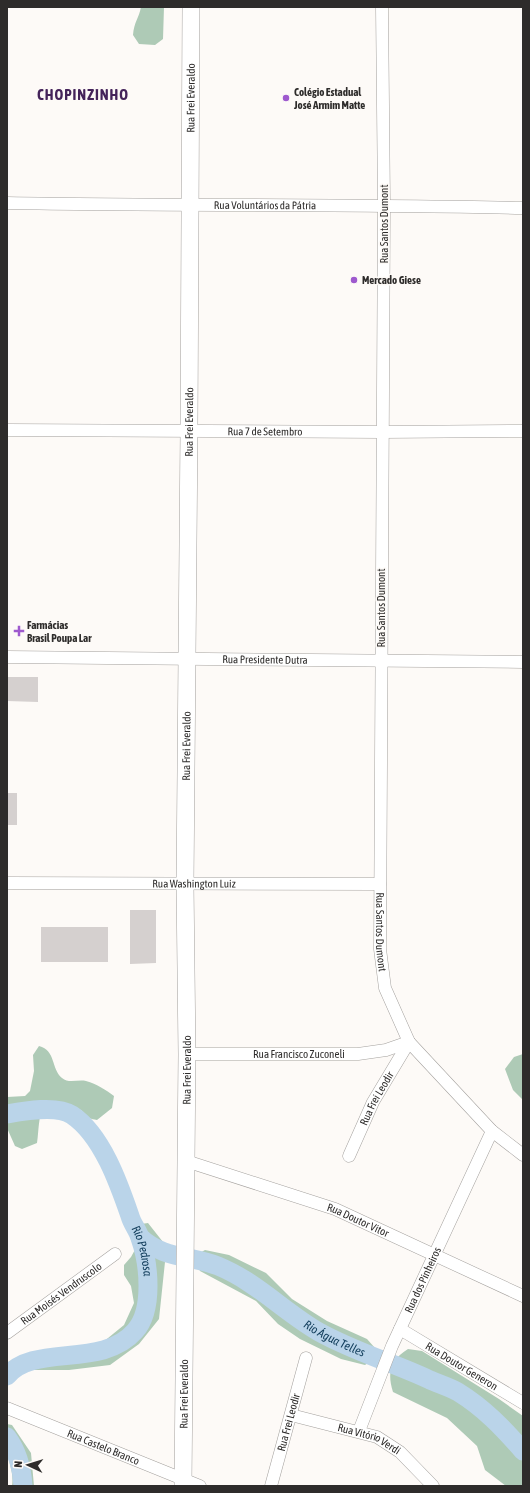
<svg xmlns="http://www.w3.org/2000/svg" width="530" height="1493" font-family="'Asap Condensed',sans-serif">
<rect width="100%" height="100%" fill="#fdfaf7"/>
<path fill="#aecab6" d="M141 7H164L163 39 155 45 139 44 133 35C134 22 139 18 141 7Z
M39 1046C56 1050 51 1069 62 1078 69 1084 78 1079 86 1081 97 1084 106 1090 114 1096L112 1108 97 1120C84 1118 88 1114 79 1109 67 1102 57 1104 44 1106 38 1117 39 1130 37 1143L22 1149 15 1146 7 1128V1097L25 1096 30 1091 34 1071 33 1055Z
M523 1054V1100L513 1090 505 1069 514 1057Z
M148 1223 163 1242 165 1262 159 1319 139 1344 110 1365 69 1370H25L13 1375 7 1373 8 1362 23 1356 65 1348 97 1347 124 1325 134 1303 131 1286 124 1275V1265L131 1257 137 1246 141 1224Z
M205 1250 229 1255 266 1273 292 1299 327 1321 367 1339 375 1348 372 1360 365 1365 341 1359 300 1339 278 1324 256 1301 200 1271 196 1262 198 1254Z
M408 1349 422 1351 499 1399 523 1416V1486H506L485 1470 477 1446 447 1418 393 1392C387 1373 390 1360 408 1349Z
M7 1424 12 1425 31 1453 34 1486H12C14 1473 9 1463 7 1451 6 1443 7 1433 7 1424Z"/>
<g fill="none" stroke-linecap="round" stroke-linejoin="round">
<g stroke="#bad4e9" stroke-width="19">
<path id="s1" d="M7 1114C24 1111 57 1105 72 1115 102 1135 119 1184 130 1216 132 1224 138 1230 140 1238 149 1263 154 1310 135 1331 102 1369 34 1343 7 1376"/>
<path id="s2" d="M140 1237C163 1259 190 1255 218 1266 257 1282 284 1312 319 1332 355 1352 394 1363 430 1380 439 1384 449 1387 458 1392 484 1408 503 1428 523 1451"/>
<path d="M7 1437C18 1452 22 1468 23 1486"/>
</g>
</g>
<path fill="#d5d0cf" d="M7 677H38V702L7 701Z
M7 793H17V825H7Z
M130 910H156V963L130 964Z
M41 927H108V962H41Z"/>
<g fill="none" stroke-linecap="round" stroke-linejoin="round">
<defs>
<g id="street">
<path id="s3" d="M382 7 384 205 380 949 385 988 409 1042 492 1131 523 1155"/>
<path id="s4" d="M7 203C179 206 351 204 523 208"/>
<path id="s5" d="M7 430 382 432 523 431"/>
<path id="s6" d="M7 657 523 662"/>
<path id="s7" d="M7 883 380 884"/>
<path id="s8" d="M187 1054H358L386 1050 409 1042"/>
<path id="s9" d="M349 1156 373 1102 409 1042"/>
<path id="s10" d="M186 1161 335 1209 523 1296"/>
<path id="s11" d="M400 1329 523 1403"/>
<path id="s12" d="M7 1333 115 1254"/>
<path id="s13" d="M7 1408 200 1486"/>
<path id="s14" d="M291 1415 377 1437 400 1452 433 1486"/>
<path id="s15" d="M359 1431 392 1346 492 1131"/>
<path id="s16" d="M271 1486 306 1358"/>
</g>
<g id="secondary">
<path id="s17" d="M183 1486 187 1054 185 884 189 431 191 7"/>
</g>
</defs>
<use href="#street" stroke="#a4a19e" stroke-width="13"/>
<use href="#secondary" stroke="#a4a19e" stroke-width="18"/>
<use href="#street" stroke="#fff" stroke-width="12"/>
<use href="#secondary" stroke="#fff" stroke-width="17"/>
</g>
<g fill="#9e59ce" stroke="#fdfaf7" stroke-width="1.5">
<circle cx="286" cy="98" r="4"/>
<circle cx="354" cy="280" r="4"/>
<path d="M17 625h4v4h4v4h-4v4h-4v-4h-4v-4h4z"/>
</g>
<g text-anchor="middle" stroke-width="3" stroke-linejoin="round" paint-order="stroke">
<g font-size="11" font-weight="bold" fill="#2e2c2b" stroke="#fdfaf7" text-anchor="start">
<text x="294" y="96">Colégio Estadual<tspan x="294" dy="13">José Armim Matte</tspan></text>
<text x="362" y="284">Mercado Giese</text>
<text x="27" y="629">Farmácias<tspan x="27" dy="13">Brasil Poupa Lar</tspan></text>
</g>
<g font-size="11" fill="#2e2c2b" stroke="#fdfaf7">
<text dy="4" stroke="none"><textPath href="#s17" startOffset="1388">Rua Frei Everaldo</textPath></text>
<text dy="4" stroke="none"><textPath href="#s4" startOffset="258">Rua Voluntários da Pátria</textPath></text>
<text transform="translate(384 224) rotate(-90)" y="4">Rua Santos Dumont</text>
<text dy="4" stroke="none"><textPath href="#s17" startOffset="1064">Rua Frei Everaldo</textPath></text>
<text dy="4" stroke="none"><textPath href="#s5" startOffset="258">Rua 7 de Setembro</textPath></text>
<text transform="translate(381 608) rotate(-90)" y="4">Rua Santos Dumont</text>
<text dy="4" stroke="none"><textPath href="#s6" startOffset="258">Rua Presidente Dutra</textPath></text>
<text dy="4" stroke="none"><textPath href="#s17" startOffset="740">Rua Frei Everaldo</textPath></text>
<text dy="4" stroke="none"><textPath href="#s7" startOffset="187">Rua Washington Luiz</textPath></text>
<text dy="4" stroke="none"><textPath href="#s3" startOffset="925">Rua Santos Dumont</textPath></text>
<text dy="4" stroke="none"><textPath href="#s8" startOffset="112">Rua Francisco Zuconeli</textPath></text>
<text dy="4" stroke="none"><textPath href="#s17" startOffset="416">Rua Frei Everaldo</textPath></text>
<text dy="4" stroke="none"><textPath href="#s9" startOffset="64">Rua Frei Leodir</textPath></text>
<text dy="4" stroke="none"><textPath href="#s10" startOffset="182">Rua Doutor Vitor</textPath></text>
<text dy="4" stroke="none"><textPath href="#s15" startOffset="164">Rua dos Pinheiros</textPath></text>
<text dy="4" stroke="none"><textPath href="#s12" startOffset="67">Rua Moisés Vendruscolo</textPath></text>
<text dy="4" stroke="none"><textPath href="#s11" startOffset="72">Rua Doutor Generon</textPath></text>
<text dy="4" stroke="none"><textPath href="#s17" startOffset="92">Rua Frei Everaldo</textPath></text>
<text dy="4" stroke="none"><textPath href="#s16" startOffset="66">Rua Frei Leodir</textPath></text>
<text dy="4" stroke="none"><textPath href="#s14" startOffset="82">Rua Vitório Verdi</textPath></text>
<text dy="4" stroke="none"><textPath href="#s13" startOffset="104">Rua Castelo Branco</textPath></text>
</g>
<g font-size="12" font-style="italic" fill="#0f3b59" stroke="#fdfaf7">
<text dy="4" stroke="none"><textPath href="#s1" startOffset="222">Rio Pedrosa</textPath></text>
<text dy="4" stroke="none"><textPath href="#s2" startOffset="222">Rio Água Telles</textPath></text>
</g>
<g font-size="15" font-weight="bold" letter-spacing="1" fill="#44235a" stroke="#fdfaf7">
<text x="83" y="100">CHOPINZINHO</text>
</g>
</g>
<rect width="530" height="1493" fill="none" stroke="#2e2c2b" stroke-width="16"/>
<g transform="translate(28 1465) rotate(274)" stroke="#fdfaf7" stroke-width="3" paint-order="stroke">
<path d="M0-3L7 15L0 10L-7 15Z" fill="#2e2c2b"/>
<text y="-6" font-size="11" font-weight="bold" text-anchor="middle" fill="#2e2c2b">N</text>
</g>
</svg>
